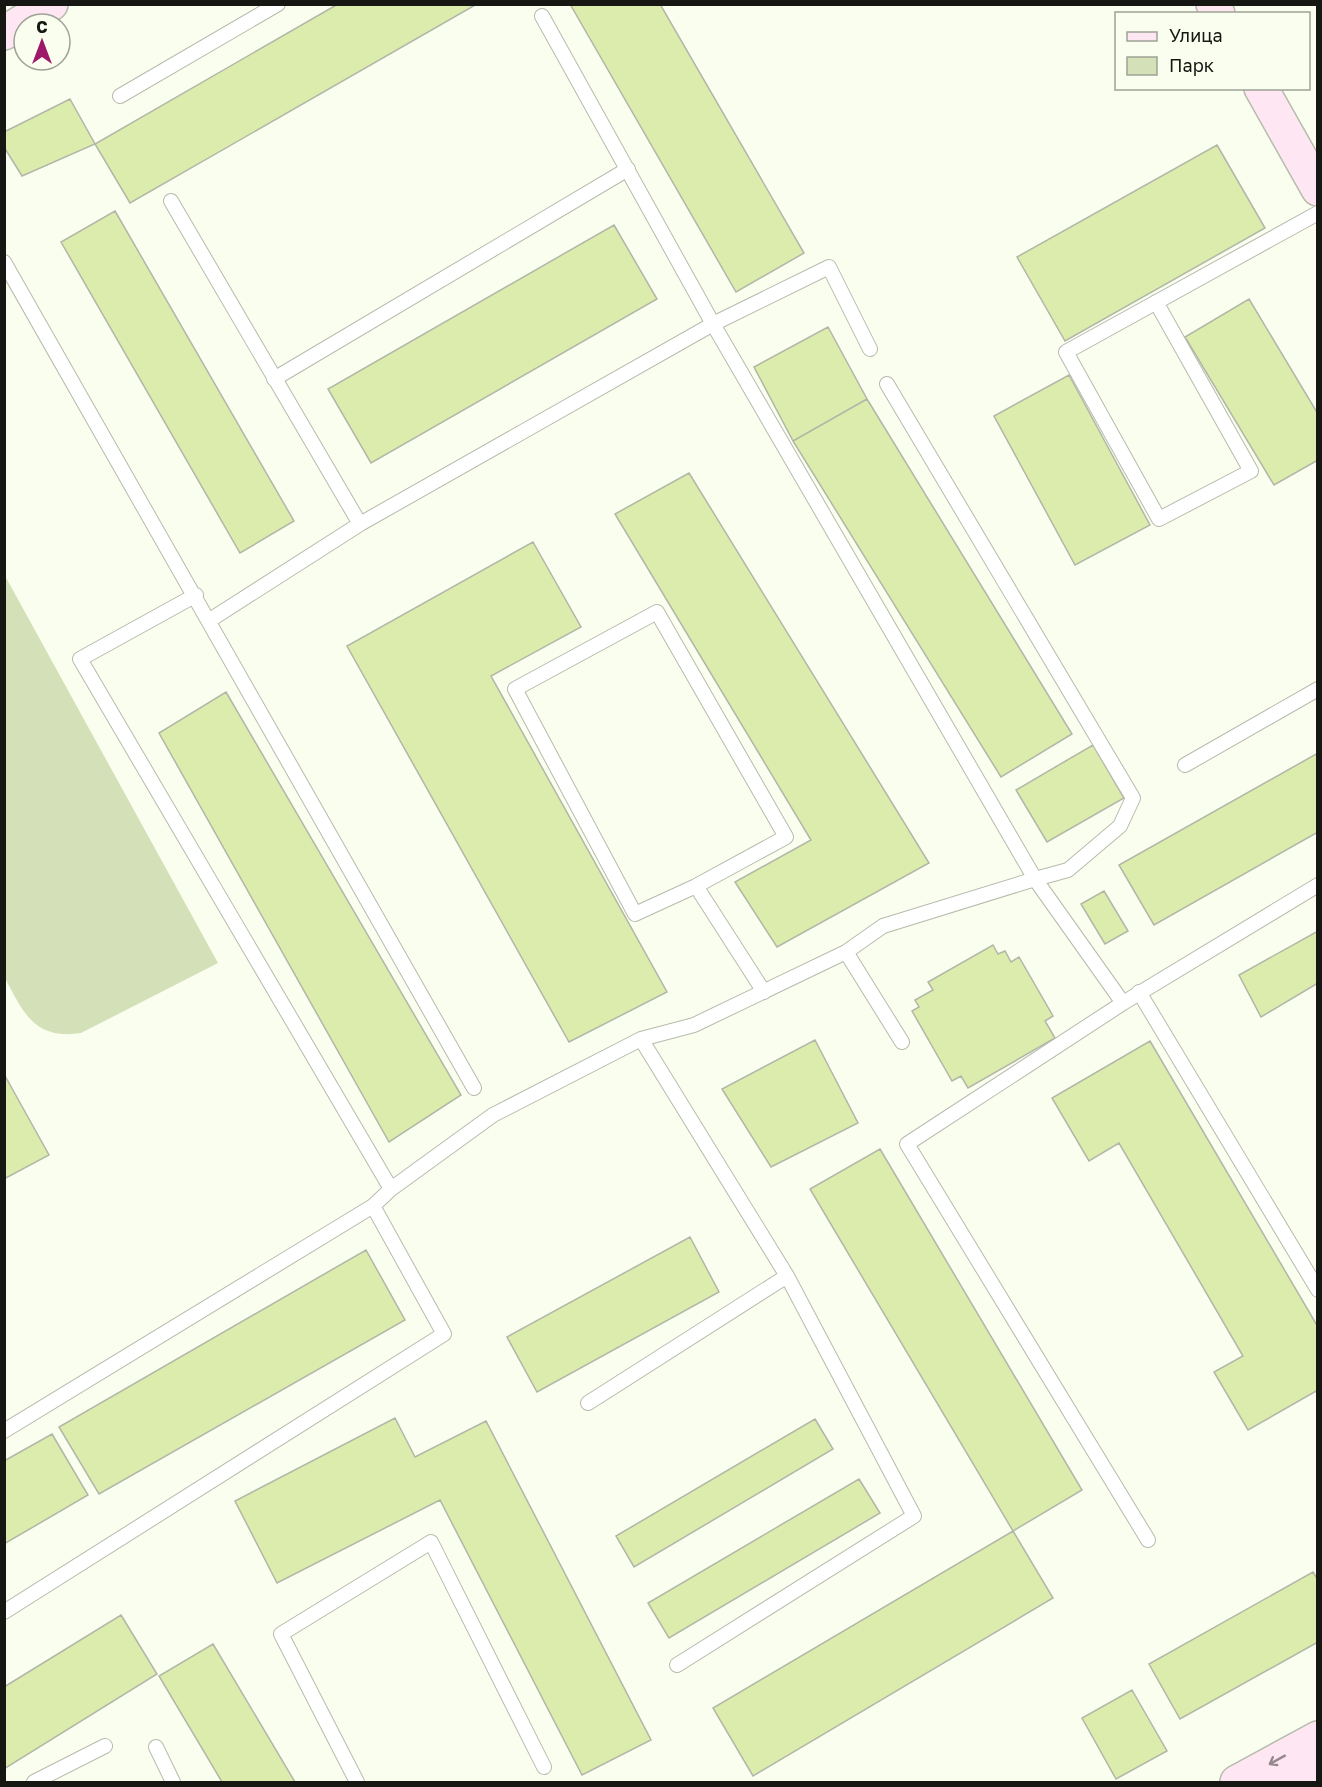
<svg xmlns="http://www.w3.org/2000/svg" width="1322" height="1787" font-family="'Golos Text',sans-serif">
<rect width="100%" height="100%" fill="#f9feef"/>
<path fill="#d4e0b7" d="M4 574 218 963 81 1033C35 1040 24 1014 5 978Z"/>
<path fill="#dbecac" stroke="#b2b6a8" stroke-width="1.5" d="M338 4H477L130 203 95 144Z
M570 4H660L804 253 736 292Z
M70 99 95 144 22 176 4 147V132Z
M1217 145 1265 228 1065 341 1017 257Z
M115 211 294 521 240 553 61 242Z
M614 225 657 299 371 463 328 389Z
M1249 299 1318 414V460L1274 485 1185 337Z
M828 327 867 399 793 441 754 367Z
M1069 375 1150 525 1075 565 994 416Z
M867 399 1072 734 1001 777 793 441Z
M689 473 929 863 777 947 735 882 811 840 615 514Z
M533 542 581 627 491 676 667 992 569 1042 347 646Z
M226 692 461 1095 389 1142 159 733Z
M1093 745 1124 798 1047 842 1016 790Z
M1318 753V832L1154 925 1119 865Z
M1104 891 1128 931 1105 944 1081 904Z
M1318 931V983L1261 1017 1239 975Z
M993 945 998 954 1005 951 1011 962 1019 957 1053 1016 1045 1021 1055 1038 968 1088 961 1076 952 1081 912 1011 919 1007 915 1000 933 990 928 982Z
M815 1040 858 1123 771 1167 722 1089Z
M1150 1041 1318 1327V1390L1248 1430 1214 1372 1243 1356 1119 1143 1089 1161 1052 1098Z
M4 1074 49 1155 4 1179Z
M880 1149 1082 1490 1013 1531 810 1189Z
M690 1237 719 1292 537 1392 507 1337Z
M366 1250 405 1320 99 1494 59 1427Z
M395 1418 415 1457 486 1421 651 1740 582 1775 440 1500 277 1583 235 1501Z
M815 1419 833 1449 634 1567 616 1536Z
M52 1434 88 1495 4 1544V1461Z
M859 1479 880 1513 669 1638 648 1603Z
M1013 1531 1053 1598 753 1776 713 1708Z
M1313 1572 1318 1580V1642L1180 1719 1149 1664Z
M121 1615 157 1674 4 1769V1687Z
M213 1644 295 1782H222L159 1676Z
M1132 1690 1167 1751 1116 1779 1082 1718Z"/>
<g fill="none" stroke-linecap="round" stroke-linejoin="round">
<defs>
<path id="lane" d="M120 96 278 4
M171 201 360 524 210 620
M4 262 474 1088
M1156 302 1251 471 1159 519 1066 352C1150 305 1234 259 1318 213
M870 349 829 267 713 324 1035 879 1068 870 1120 826 1133 798 887 384
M274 379 628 169
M360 524 713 324 542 16
M196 595 80 659 391 1189
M1185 765 1318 689
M696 886 635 914 515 689 657 612 786 837 696 886 764 992
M846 952 902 1042
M1139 992 1318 1290
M1123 1003 907 1144 1148 1540
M641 1039 787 1276 914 1516 677 1665
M588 1403 787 1276
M4 1431 373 1206 391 1189 493 1115 641 1039 694 1025 846 952 883 926 1035 879 1123 1003 1318 885
M4 1612 444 1334 373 1206
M156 1747 173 1782
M34 1782 105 1746
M357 1782 281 1634 431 1542 544 1767"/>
<path id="secondary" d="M1213 4 1218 14
M4 33 51 4
M1261 88 1318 189
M1237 1782 1318 1738
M1291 1782 1318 1768"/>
</defs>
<use href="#lane" stroke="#b7bbad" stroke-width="16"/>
<use href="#secondary" stroke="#b7bbad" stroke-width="36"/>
<use href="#lane" stroke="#fff" stroke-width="14"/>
<use href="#secondary" stroke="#fee7f2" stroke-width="33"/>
</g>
<defs><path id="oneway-shaft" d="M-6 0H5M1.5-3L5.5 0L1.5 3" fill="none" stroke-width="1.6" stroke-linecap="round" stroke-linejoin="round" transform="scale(1.5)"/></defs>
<use stroke="#96898d" href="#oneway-shaft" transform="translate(1277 1760) rotate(151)"/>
<rect width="1322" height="1787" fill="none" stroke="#161712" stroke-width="12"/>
<rect x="1115" y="12" width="195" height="78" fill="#f9feef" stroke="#9ea297" stroke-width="1.5"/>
<rect x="1127" y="32" width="30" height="9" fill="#fee7f2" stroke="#9ea297" stroke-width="1.5"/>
<text x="1169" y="42" font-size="18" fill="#161712">Улица</text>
<rect x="1127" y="57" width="30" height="18" fill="#d4e0b7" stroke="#9ea297" stroke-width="1.5"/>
<text x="1169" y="72" font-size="18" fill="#161712">Парк</text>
<g transform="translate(42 42)"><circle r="28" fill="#f9feef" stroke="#9ea297" stroke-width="1.5"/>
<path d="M0-4.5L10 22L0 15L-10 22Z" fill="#9e196a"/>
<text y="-9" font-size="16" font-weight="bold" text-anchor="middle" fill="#161712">С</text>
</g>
</svg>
